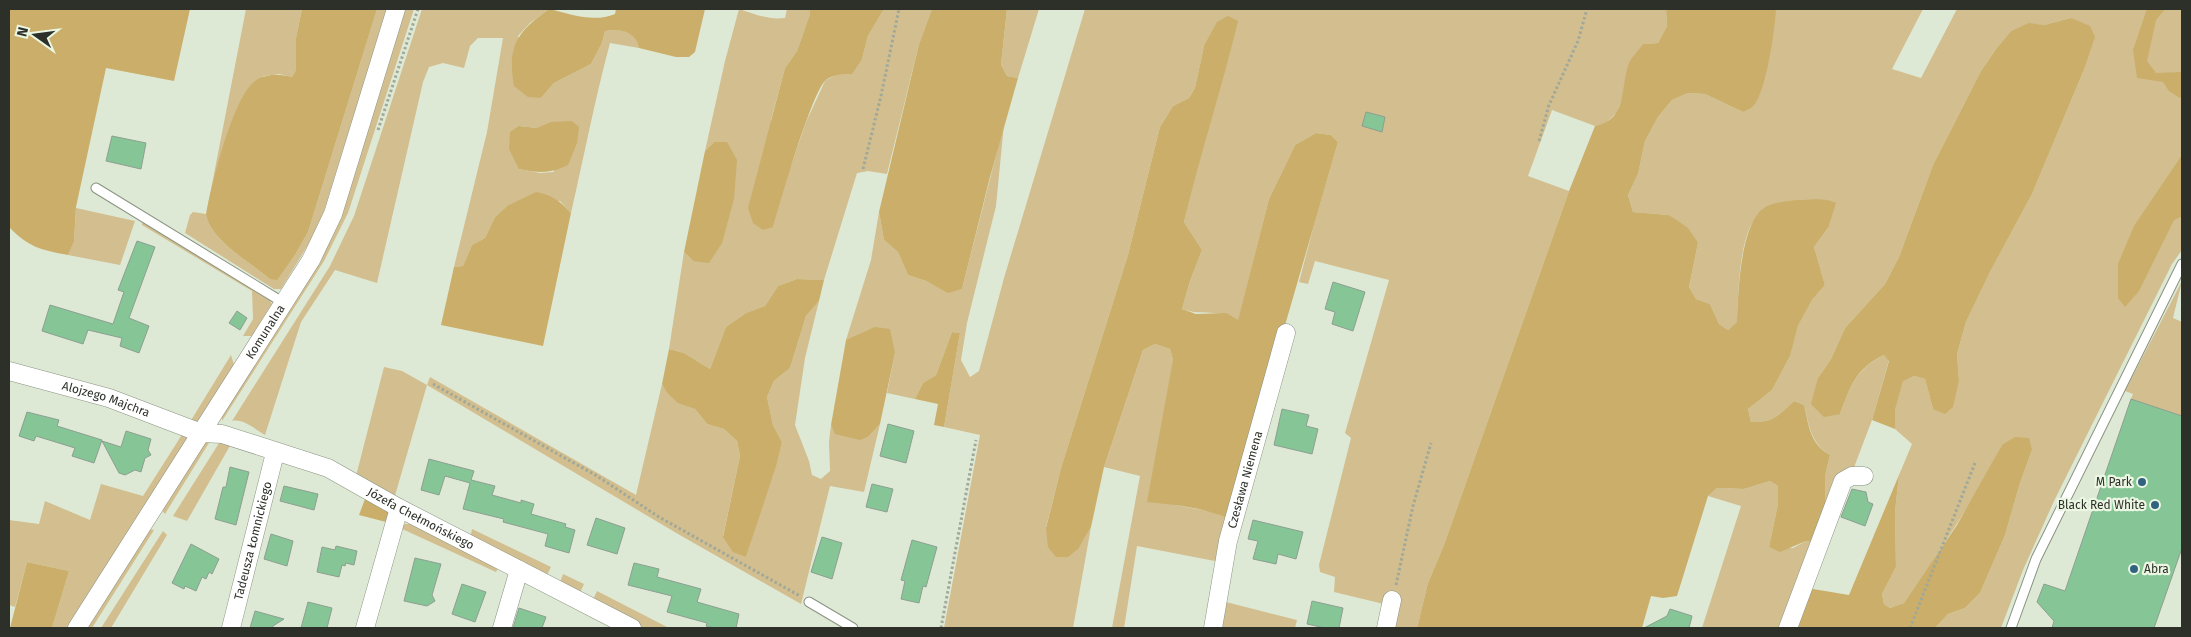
<svg xmlns="http://www.w3.org/2000/svg" width="2191" height="637" font-family="'Fira Sans',sans-serif">
<rect width="100%" height="100%" fill="#dee9d5"/>
<path fill="#d2be8e" fill-rule="evenodd" d="M246 9H302L296 38V70L292 77 279 74 264 76 250 86 234 117 208 205Z
M377 9H387L319 227 281 289H274L185 233 190 215 193 212 206 214C209 239 251 263 270 279H277L295 255 308 232Z
M405 9H414L348 213 324 261 222 421V413L343 208Z
M422 9H549L530 23 518 36 541 98 554 83 591 64 602 43 605 31C621 29 635 30 639 48L610 43C595 99 584 156 571 213L560 201 507 206 495 217 485 238 472 245 463 266 454 267 487 132 503 38H478L470 46 464 68 443 63 429 67 423 82 377 283 335 270 301 322 265 435C256 430 243 418 232 421L330 266 354 216ZM519 126 537 128 554 172 540 173 519 169Z
M739 9C755 14 767 20 785 18L787 9H809L810 14 797 51 785 68 771 120 791 166 806 122 825 81 862 59 868 36 884 9H932L919 44 887 174 868 171 857 173 824 280 797 279 778 286 765 306 746 313 726 327 710 369 684 353 669 349 684 252 693 261 714 142 705 151 725 61Z
M1007 9H1039L1018 78 1007 76 1001 65Z
M1085 9H1666L1667 26 1658 43 1643 44 1617 112 1605 124 1595 126 1552 110 1528 176 1569 191 1444 545 1428 583 1417 628H1389L1388 605 1334 592 1335 577 1320 572 1319 565 1351 438 1345 433 1389 280 1315 261 1308 284 1299 282 1315 221 1338 142 1331 135 1316 133 1295 145 1269 199 1238 321C1216 307 1205 317 1182 309L1190 281 1202 250 1184 222 1192 186 1204 46 1195 88 1189 98 1173 106 1160 127 1128 255 1061 468 1046 527 1079 548 1091 527 1073 628 989 627 988 628H944L980 435 944 427 960 333 952 332 936 375 923 383 915 399 887 393 895 353 846 340 871 260 879 212 884 240 898 252 908 275 926 281 948 292 962 289 1004 124 996 206 967 323 961 360 970 377 979 371 1004 278Z
M1776 9H1923L1892 69 1921 78 1957 9H2182V250L2172 264 2054 501 2023 570 2001 628H1935L1948 614 1965 608 1980 593 2005 535 2020 483 2032 450 2002 445 1978 491 1929 567 1904 603 1890 608 1884 604 1882 594 1896 567 1895 512 1899 475 1912 444 1895 429V409L1903 380 1914 376 1925 379 1933 409 1959 380 1957 354 1966 322 1990 272 2032 194 2083 72 2071 18 2044 25 2029 24 2011 31 1996 49 1981 71 1933 165 1899 257 1885 284 1845 328 1831 359 1818 378 1840 414C1850 387 1856 369 1884 355L1889 360 1872 420 1853 470 1826 512 1825 476 1830 455C1811 444 1809 425 1804 405L1794 401C1779 415 1773 423 1751 422L1748 409 1772 390 1790 356 1797 325 1812 300 1825 285 1814 247 1828 228 1764 208C1759 214 1753 221 1750 227 1739 252 1738 295 1737 322L1728 330 1719 324 1710 304 1696 299 1689 287 1698 243 1669 215 1633 212 1628 195 1638 174 1645 141 1658 117 1672 100 1688 93 1705 94 1743 112Z
M76 208 135 221 120 265 68 255 74 242Z
M143 220 268 297 272 304 252 336H243L253 319 252 291 142 225Z
M2182 281 2173 318 2182 322V416L2131 399 2133 394 2125 391Z
M819 301 805 358 795 425 809 461 812 475 821 479 830 471 829 442 831 425 836 434 869 436 880 424 864 492 830 486 801 604 678 534 427 385 394 499 356 476 384 367 402 371 427 385 430 377 636 495 662 384 667 393 678 402 695 409 707 424 724 429 737 441 740 456 723 536 746 557 782 442 773 425 767 397 774 381 790 368 806 316Z
M1155 344 1170 349 1173 360 1176 505 1213 512 1229 519 1220 562 1137 546 1124 628H1112L1140 476 1104 467 1143 350Z
M231 355 234 365 200 420 194 423 190 422Z
M183 433 187 439 69 628H52L69 571 27 562 15 607 9 605V520L39 524 45 501 90 520 101 484 143 496Z
M212 438 165 514 161 509 204 441Z
M221 440 231 444 187 521 173 516Z
M1770 481 1778 486V504L1769 547 1793 548 1806 541 1815 543 1783 628H1702L1741 506 1708 496 1717 488 1744 489Z
M405 524H412L498 568 496 572 400 528Z
M149 529 154 530 92 628H87Z
M472 529 551 567 546 577 470 539Z
M163 531 167 535 111 628H101Z
M563 574 584 584 579 595 559 585Z
M597 591 669 628H642L592 602Z
M1222 601 1297 620 1295 628H1217Z"/>
<path fill="#caae6a" d="M9 9H190L174 81 106 68 76 207 74 242 68 255C41 250 28 247 9 227Z
M302 9H377L308 232 295 255 277 280 270 279C251 263 209 239 206 214 212 182 230 111 249 87 260 73 277 73 292 77L296 70V38Z
M549 9C570 14 594 23 615 14L616 9H705L695 52 689 57H676L639 48C635 31 621 29 605 31L602 43 591 64 554 83 541 98 528 97 514 86C507 46 517 32 549 9Z
M809 9H884L868 36 862 59 852 74C842 74 834 74 826 80 812 91 780 203 773 227L763 230 753 223 748 208 785 68 797 51 810 14Z
M932 9H1007L1001 65 1007 76 1018 78 990 177 962 289 948 293 926 281 908 275 898 252 884 240 879 212 919 44Z
M1666 9H1776C1775 28 1766 94 1753 106 1750 109 1746 110 1743 112L1705 94 1688 93 1672 100 1658 117 1645 141 1638 174 1628 195 1633 212 1669 215 1688 228 1698 243 1689 287 1696 299 1710 304 1719 324 1728 330 1737 322C1738 295 1740 224 1764 208 1773 202 1788 201 1798 200 1812 200 1824 197 1836 203L1828 228 1814 247 1825 285 1812 300 1798 325 1790 356 1772 390 1748 409 1751 422C1773 423 1779 415 1794 401L1804 405C1809 426 1810 444 1830 455L1825 476 1826 512 1815 543 1806 541 1780 552 1769 547 1778 504V486L1770 481 1744 489 1717 488 1708 496 1677 596 1663 598 1651 596 1642 628H1417L1428 583 1444 545 1569 191 1595 126C1628 120 1620 87 1629 63 1632 57 1639 50 1643 44L1658 43 1667 26Z
M2147 9H2165L2156 20 2147 61 2156 73 2182 72V95L2180 98 2169 91 2163 82 2137 78 2133 50Z
M1228 16 1238 21C1222 88 1200 154 1184 222L1202 250 1190 281 1182 309 1196 314 1226 313 1238 320 1269 199 1295 145 1316 133 1331 135 1338 142 1229 519C1203 507 1176 505 1147 502L1173 360 1170 349 1155 344 1143 350 1104 467 1091 527 1079 548 1068 557H1056L1048 547 1046 528 1061 468 1128 255 1160 127 1173 106 1189 98 1195 88 1204 46 1217 22Z
M2071 18 2090 26 2095 37 2083 72 2032 194 1990 272 1966 322 1957 354 1959 380 1953 407 1945 414 1933 409 1925 379 1914 376 1903 381 1895 410V429L1872 420 1889 361 1884 355C1856 368 1850 387 1840 414L1824 417 1811 404 1818 378 1831 359 1845 328 1885 284 1899 257 1933 165 1981 71 1996 49 2011 31 2029 23 2044 25Z
M572 121 579 127 577 143 568 165C549 174 540 173 519 169L509 149 510 132 519 126 537 128 551 122Z
M714 142H727L737 160 734 199 722 243 709 263 693 261 684 252 705 151Z
M2182 155V216L2174 220 2139 291 2125 307 2118 298V264L2134 226Z
M536 192C552 195 560 201 571 213L543 346 441 325 454 267 463 266 472 245 485 238 495 217 507 206Z
M797 279 824 280 819 301 806 316 790 368 774 381 767 397 773 425 782 442 776 466 746 557 733 552 723 537 740 456 737 441 724 429 707 424 695 409 678 403 667 393 662 384 669 349 684 353 710 369 726 327 746 313 765 306 778 286Z
M875 327 890 329 895 353 880 424 869 436 860 440 835 434 831 425 846 340Z
M952 332 960 333 944 427 934 425 938 404 915 399 923 383 936 375Z
M2015 437 2029 438 2032 450 2020 483 2005 535 1980 593 1965 608 1948 614 1935 628H1794L1807 588 1849 595 1899 475 1895 512 1896 567 1882 594 1884 604 1890 608 1904 603 1957 525 2002 445Z
M365 499 391 508 390 523 359 515Z
M27 562 69 571 52 628H10Z"/>
<path fill="#85c596" stroke="#8d9f91" d="M1366 112 1385 117 1382 132 1362 126Z
M112 136 146 143 141 169 106 161Z
M137 241 155 247 129 318 149 326 139 353 120 346 122 338 88 330 83 344 42 331 50 305 113 324 124 292 118 290Z
M1333 282 1365 292 1353 331 1332 324 1335 312 1325 309Z
M237 311 247 318 240 330 229 323Z
M2131 399 2182 416V548L2154 628H2052L2054 621 2037 602 2044 584 2065 591Z
M1282 409 1309 415 1306 426 1318 429 1312 454 1274 445Z
M27 412 59 420 57 426 102 440 94 463 72 456 75 448 36 436 34 441 19 436Z
M888 424 914 431 906 463 880 456Z
M126 431 151 439 148 450 151 455 145 458 141 472 135 470 125 475 119 473 102 441 121 447Z
M429 459 474 471 471 480 495 486 492 495 521 503V500L534 504 531 514 566 524 565 527 575 530 569 553 545 546 548 534 503 522 504 519 463 509 470 483 445 476 439 495 421 490Z
M230 467 249 472 236 525 215 519 223 487H226Z
M872 484 893 489 887 512 866 507Z
M284 486 318 494 314 510 280 501Z
M1852 489 1866 492 1868 502 1873 504 1865 526 1841 517Z
M596 518 625 528 617 554 587 545Z
M1253 520 1303 532 1296 559 1278 554 1276 564 1253 559 1258 541 1248 539Z
M271 534 293 541 287 566 264 559Z
M822 537 842 543 832 579 811 572Z
M912 540 937 547 926 587 923 586 919 603 901 599 905 581 901 580Z
M191 544 219 559 212 574 209 572 206 579 202 577 196 591 185 586 184 589 172 583Z
M336 546 357 551 354 565 346 563 345 566 342 565 339 577 317 572 322 547 335 550Z
M415 558 441 564 432 595 435 601 427 606 404 601Z
M634 563 659 569 657 577 701 589 697 602 739 614 736 628H714L706 626 707 623 667 612 672 596 628 585Z
M462 584 486 592 475 622 452 614Z
M1312 601 1343 608 1339 628H1325L1307 624Z
M308 602 332 608 327 628H301Z
M519 608 546 617 542 628H513Z
M1670 609 1692 616 1689 628H1644L1667 616Z
M255 611 284 619 273 626 272 628H250Z"/>
<g fill="none" stroke-linecap="round" stroke-linejoin="round">
<defs>
<path id="lane" d="M96 188 284 303
M809 602 853 628
M2011 628 2036 559 2182 264"/>
<g id="street">
<path id="s1" d="M9 371 109 398 201 433 222 434 328 468 399 508 632 628"/>
<path id="s2" d="M77 628 311 260 333 214 396 9"/>
<path id="s3" d="M231 628 275 453"/>
<path d="M365 628 399 508"/>
<path d="M502 628 519 570"/>
<path id="s4" d="M1213 628 1228 541 1286 333"/>
<path d="M1386 628 1392 600"/>
<path d="M1788 628 1843 481 1852 476H1864"/>
</g>
</defs>
<use href="#lane" stroke="#899381" stroke-width="11"/>
<use href="#street" stroke="#899381" stroke-width="19"/>
<path stroke="#a0a899" stroke-width="3" stroke-dasharray="2.5 2.5" stroke-linecap="butt" d="M378 130 418 9
M1539 141 1549 105 1578 41 1587 9
M863 169 881 96 899 9
M433 384 597 476 659 517 800 596
M1396 585 1413 506 1431 443
M941 628 976 440
M1910 628 1975 463"/>
<use href="#lane" stroke="#fff" stroke-width="9"/>
<use href="#street" stroke="#fff" stroke-width="18"/>
</g>
<g fill="#316280" stroke="#ebf6e3" stroke-width="2">
<circle cx="2142" cy="482" r="5"/>
<circle cx="2155" cy="505" r="5"/>
<circle cx="2134" cy="569" r="5"/>
</g>
<g text-anchor="middle" stroke-width="4.5" stroke-linejoin="round" paint-order="stroke">
<g font-size="12" fill="#2c3029" stroke="#ebf6e3">
<text dy="4" stroke="none"><textPath href="#s2" startOffset="351">Komunalna</textPath></text>
<text dy="4" stroke="none"><textPath href="#s1" startOffset="101">Alojzego Majchra</textPath></text>
<text dy="4" stroke="none"><textPath href="#s4" startOffset="152">Czesława Niemena</textPath></text>
<text dy="4" stroke="none"><textPath href="#s1" startOffset="440">Józefa Chełmońskiego</textPath></text>
<text dy="4" stroke="none"><textPath href="#s3" startOffset="90">Tadeusza Łomnickiego</textPath></text>
</g>
<g font-size="12" fill="#2c3029" stroke="#ebf6e3" text-anchor="end">
<text x="2132" y="486">M Park</text>
<text x="2145" y="509">Black Red White</text>
<text x="2144" y="573" text-anchor="start">Abra</text>
</g>
</g>
<rect width="2191" height="637" fill="none" stroke="#2c3029" stroke-width="20"/>
<g transform="translate(35 35) rotate(284)" stroke="#ebf6e3" stroke-width="4" paint-order="stroke">
<path d="M0-4L9 19L0 12L-9 19Z" fill="#2c3029"/>
<text y="-8" font-size="14" font-weight="bold" text-anchor="middle" fill="#2c3029">N</text>
</g>
</svg>
